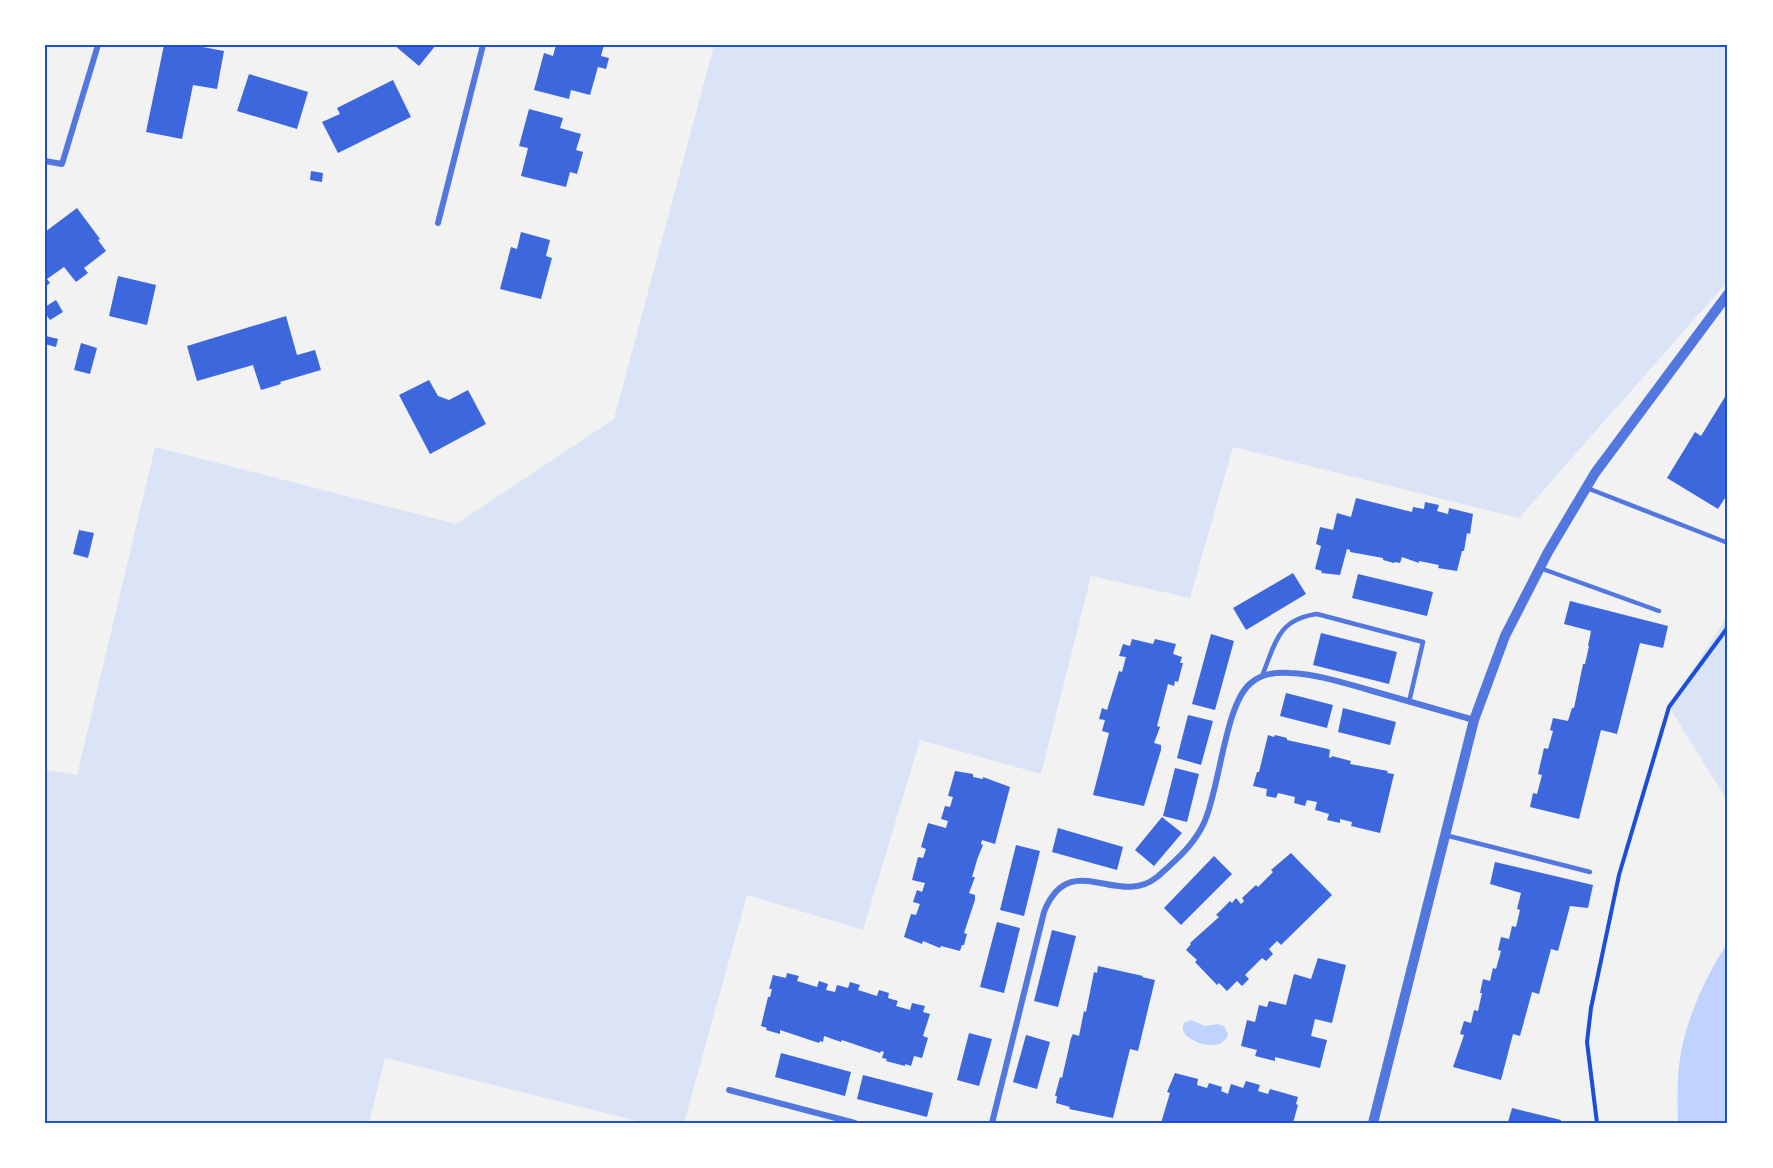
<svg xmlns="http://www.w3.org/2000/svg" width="1773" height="1168" font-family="Arial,sans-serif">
<rect width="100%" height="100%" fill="#f2f2f2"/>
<path fill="#dbe4f7" d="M714 45H1728V281L1519 518 1233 447 1190 598 1091 576 1041 774 920 740 863 930 747 895 684 1123H645L385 1058 369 1123H45V770L77 775 155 447 456 524 614 419Z
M1728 615V802L1669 707Z"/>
<path fill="#bfd3fe" d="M1728 942V1123H1678C1677 1094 1677 1062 1685 1035 1694 1002 1710 970 1728 942Z
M1191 1020 1205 1026 1217 1024 1224 1026 1228 1034C1223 1054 1189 1043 1184 1032 1182 1029 1183 1026 1184 1023Z"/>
<path fill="#3d67dc" d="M164 45H192L224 51 217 89 193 85 182 139 146 132Z
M394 45H436L419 66Z
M556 45H604L601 56 609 58 606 69 598 67 590 95 571 90 569 99 534 90 544 53 553 56Z
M249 74 308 92 297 129 237 111Z
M393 80 411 117 338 153 322 122 340 114 337 108Z
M529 109 563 118 560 128 581 134 576 150 583 152 577 174 570 172 566 187 521 176 528 148 519 146Z
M311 171 323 173 322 182 310 180Z
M77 208 100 239 98 240 106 251 84 268 88 273 76 282 64 267 47 279 50 283 45 287V232Z
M521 232 550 240 546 256 552 258 541 299 500 289 511 247 517 249Z
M118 276 156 285 147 325 109 316Z
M56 300 63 312 50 320 45 313V307Z
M286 316 297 355 315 350 321 370 280 382 281 384 261 390 253 365 197 381 187 346Z
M46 336 58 339 56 347 45 344Z
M81 343 97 348 90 374 74 370Z
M429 380 438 396 449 400 468 390 486 424 430 454 399 395Z
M1728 392V493L1718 509 1667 478 1695 432 1701 436Z
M1356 498 1412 512 1413 507 1424 509 1425 502 1439 505 1437 511 1448 514 1449 508 1473 514 1470 534 1467 533 1464 551H1462L1457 571 1438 568 1439 565 1419 561V563L1402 557 1400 563 1395 562 1394 563 1383 560V558L1350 552V550L1347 549 1340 575 1321 573 1322 571 1315 569 1321 546 1316 544 1320 527 1333 530 1337 513 1351 517Z
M79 530 94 533 88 558 73 554Z
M1293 573 1306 594 1246 630 1233 608Z
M1358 574 1433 592 1427 616 1352 598Z
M1570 601 1668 626 1663 648 1640 643 1617 734 1601 730 1579 819 1530 807 1533 793 1537 794 1542 775 1538 774 1544 748 1548 749 1553 731 1550 730 1553 718 1568 721 1572 708H1574L1583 664H1585L1589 646H1588L1591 631 1564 624Z
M1321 633 1397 652 1389 684 1313 665Z
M1211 634 1234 641 1215 710 1192 704Z
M1132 639 1153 644 1155 639 1176 644 1173 654 1182 657 1180 663H1183L1178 682 1175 681 1174 686 1168 684 1157 726 1160 727 1154 743 1161 745V750L1144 806 1093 795 1109 733 1102 731 1105 720 1099 719 1102 708 1107 710 1119 671 1122 672 1126 657 1119 656 1123 644 1130 646Z
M1286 693 1333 705 1327 728 1280 716Z
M1343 708 1396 722 1390 745 1338 732Z
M1188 715 1213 721 1201 765 1177 758Z
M1268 735 1274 737 1275 735 1287 738V740L1328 749 1330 750 1329 757 1331 758 1332 756 1351 761 1350 764 1388 771 1387 773 1394 774 1380 833 1351 826 1352 822 1340 819V823L1327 820 1329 814 1315 810 1317 802 1307 800 1305 806 1294 803 1295 797 1278 793 1276 798 1266 796 1267 789 1253 786 1257 772H1259Z
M1175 768 1199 774 1187 822 1163 816Z
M955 771 973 774V777L983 779V777L1010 787 995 844 982 840 981 844 983 845 978 857 972 877H975L969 893 975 895V900L964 933 967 934 964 945H962L960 951 941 946 940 948 923 941 922 944 904 937 911 914 916 915 920 904 913 902 917 890 922 892 925 883 912 880 918 857 923 858 926 849 921 847 928 823 946 828 948 821 941 819 945 806 950 807 953 797 948 796Z
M1162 817 1182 833 1154 866 1135 850Z
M1058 828 1123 847 1117 870 1052 852Z
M1016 845 1040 851 1024 916 1000 910Z
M1291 853 1332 895 1281 945 1277 941 1269 949 1273 954 1266 961 1262 958 1245 975 1249 979 1242 986 1237 981 1227 991 1219 983 1217 985 1195 962 1197 960 1186 950 1191 944 1190 943 1219 917 1216 915 1230 901 1232 903 1236 898 1241 904 1244 901 1242 898 1256 885 1258 887 1273 872 1271 870Z
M1214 856 1232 874 1181 925 1164 908Z
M1495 862 1593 885 1588 908 1570 906 1558 951 1551 949 1539 994 1532 992 1520 1036 1513 1034 1501 1080 1453 1067 1464 1035 1460 1034 1464 1021 1471 1023 1474 1010 1478 1011 1482 993H1480L1483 979 1490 981 1493 968 1496 969 1501 951 1498 950 1501 937 1509 939 1512 926 1516 927 1520 910 1517 909 1521 893 1490 884Z
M997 922 1020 928 1004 993 980 987Z
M1052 930 1076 936 1058 1007 1034 1001Z
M1318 958 1346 965 1332 1023 1315 1019 1311 1036 1327 1040 1320 1068 1275 1057V1061L1255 1056 1257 1050 1241 1046 1247 1020 1255 1022 1259 1005 1267 1007 1269 1001 1286 1005 1294 974 1311 979Z
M1098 966 1143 976 1142 977 1155 980 1138 1051 1130 1049 1113 1118 1069 1109 1070 1107 1056 1103 1057 1096H1055L1060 1077 1062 1078 1071 1038 1073 1034 1079 1036 1084 1011 1086 1012 1094 972 1097 973Z
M787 973 799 976 797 981 817 987 819 981 828 984 826 990 835 992 837 985 848 988 850 982 860 985 858 990 877 996 879 990 889 993 888 998 898 1001 896 1006 910 1010 912 1003 925 1006 923 1012 930 1014 923 1036 928 1038 922 1058 914 1056 911 1066 905 1064V1066L886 1061 887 1059 882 1058 884 1052 881 1051 880 1053 842 1040 841 1042 824 1036 823 1042 820 1041 819 1043 780 1030V1034L766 1030 767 1028 761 1026 768 997H770L772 989H769L773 975 786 978Z
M969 1033 992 1039 979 1086 957 1080Z
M1026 1035 1050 1042 1037 1089 1013 1082Z
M781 1053 851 1072 845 1096 775 1077Z
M1175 1073 1198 1079 1197 1085 1207 1088 1209 1083 1222 1087 1221 1091 1228 1094 1231 1084 1243 1088 1246 1081 1260 1085 1258 1091 1268 1094 1270 1089 1298 1097 1296 1104 1298 1105 1293 1123H1161L1170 1093 1167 1092Z
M863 1075 933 1093 927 1117 857 1099Z
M1512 1108 1561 1120 1560 1123 1508 1122Z"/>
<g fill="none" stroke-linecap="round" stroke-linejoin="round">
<path stroke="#1d4ed8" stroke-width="4" d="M1597 1123 1587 1042 1591 1008 1619 875 1669 707 1728 627"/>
<path stroke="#5277de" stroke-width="4.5" d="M1587 488 1728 543
M1540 568 1659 611
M1262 676C1275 645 1277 619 1317 614L1423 642 1409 702
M1445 835 1590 872"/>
<path stroke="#5277de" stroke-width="6" d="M45 161 62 164 98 45
M438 223 483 45
M729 1090 855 1123
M992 1123 1044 912C1070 847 1118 909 1157 877 1175 861 1194 845 1204 823 1220 788 1225 703 1251 683 1261 674 1277 672 1290 673 1317 674 1344 683 1369 690 1404 700 1439 710 1474 720"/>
<path stroke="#5277de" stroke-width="10" d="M1373 1123 1474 720 1505 636 1548 552 1595 473 1728 294"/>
</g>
<rect width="1773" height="1168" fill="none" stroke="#ffffff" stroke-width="93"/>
<rect x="46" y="46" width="1680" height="1076" fill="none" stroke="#1d4ed8" stroke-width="2"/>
</svg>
